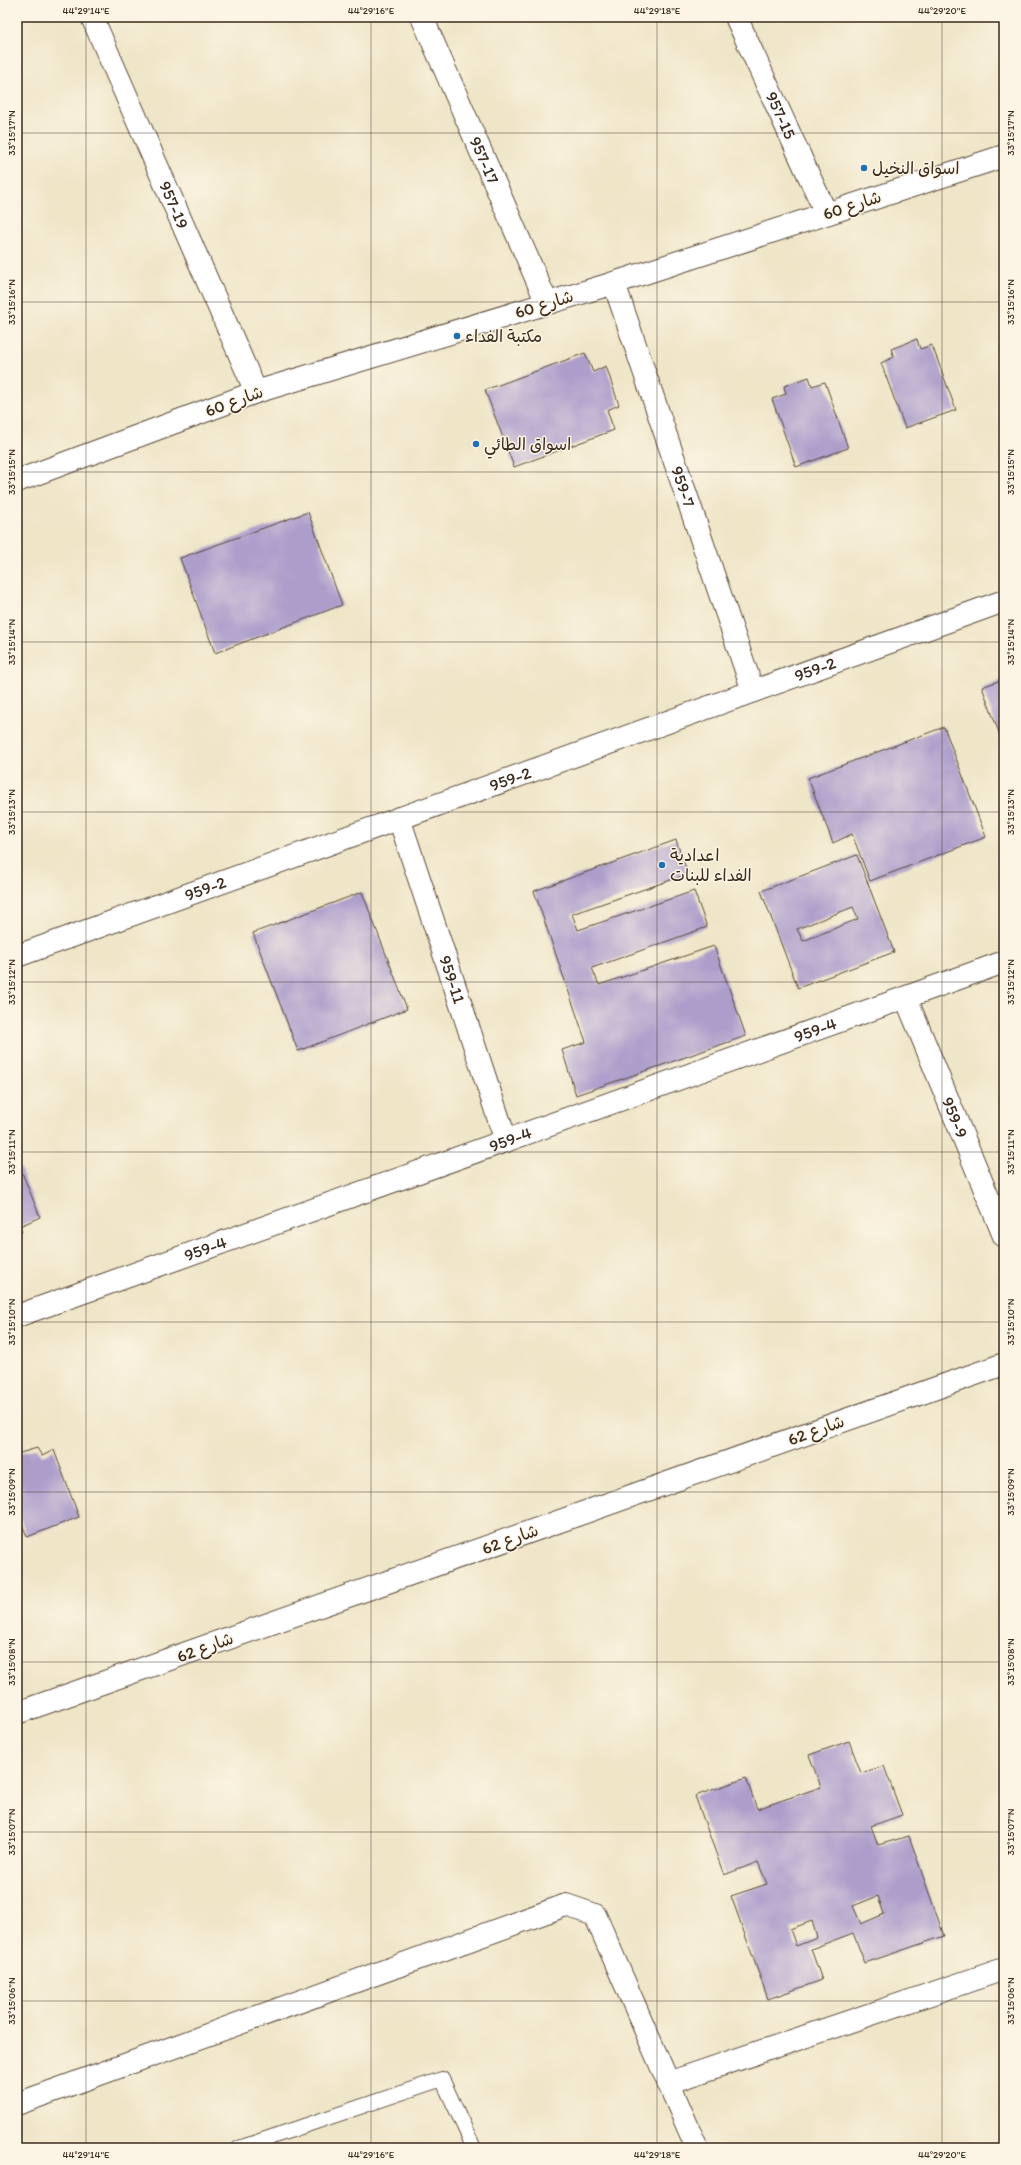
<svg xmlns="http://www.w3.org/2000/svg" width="1021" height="2165" font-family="Itim,'Playpen Sans Arabic',sans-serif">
<rect width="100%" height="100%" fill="#fcf5e5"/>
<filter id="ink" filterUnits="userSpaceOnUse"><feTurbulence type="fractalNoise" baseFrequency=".025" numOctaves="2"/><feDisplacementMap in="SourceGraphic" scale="8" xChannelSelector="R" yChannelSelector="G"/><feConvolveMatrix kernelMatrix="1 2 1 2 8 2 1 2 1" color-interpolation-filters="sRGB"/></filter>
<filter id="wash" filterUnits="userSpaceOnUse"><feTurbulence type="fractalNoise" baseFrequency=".012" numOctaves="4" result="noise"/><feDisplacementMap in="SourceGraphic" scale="16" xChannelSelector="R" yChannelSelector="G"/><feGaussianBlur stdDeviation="0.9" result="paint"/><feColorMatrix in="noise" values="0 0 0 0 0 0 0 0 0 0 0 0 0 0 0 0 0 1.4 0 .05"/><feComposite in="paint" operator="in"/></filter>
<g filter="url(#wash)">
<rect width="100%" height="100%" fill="#efe5c7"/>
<g id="blocks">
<path fill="#ac9dcb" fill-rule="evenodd" d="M917 339 920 349 932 345 956 410 905 428 881 363 894 357 891 349Z
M585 353 593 372 606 366 619 405 607 410 614 430 514 467 485 390Z
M809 377 812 386 825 382 848 448 796 467 772 399 786 394 784 386Z
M308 512 342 605 215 653 180 558Z
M1004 679V746L982 687Z
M944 727 986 837 870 881 852 834 833 843 808 778Z
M676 840 688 874 572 914 578 930 694 891 707 927 592 968 599 985 714 946 746 1036 576 1095 562 1050 586 1042 534 891Z
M857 855 894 952 798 988 761 891ZM853 907 858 919 803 941 797 929Z
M362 892 407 1009 298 1051 253 933Z
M17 1160 40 1217 20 1226 22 1232 17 1234Z
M37 1448 42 1456 54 1450 79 1517 27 1537 17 1510V1454Z
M849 1741 861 1773 884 1766 902 1815 871 1826 878 1845 909 1836 944 1936 865 1963 853 1933 811 1949 822 1980 768 1999 731 1896 767 1884 758 1862 724 1875 695 1796 746 1778 757 1809 821 1787 809 1755ZM878 1896 884 1914 861 1924 853 1906ZM812 1921 817 1938 796 1946 790 1929Z"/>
</g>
</g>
<g filter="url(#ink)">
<use href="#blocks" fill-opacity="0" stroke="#564637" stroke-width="1"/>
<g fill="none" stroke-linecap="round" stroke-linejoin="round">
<defs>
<path id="service" d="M239 2148 442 2079 474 2148"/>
<g id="minor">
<path id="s1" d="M92 17 256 392"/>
<path id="s2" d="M422 17 547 303"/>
<path id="s3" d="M736 17 826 213"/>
<path id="s4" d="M614 283 753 691"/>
<path id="s5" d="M399 818 506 1141"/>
<path id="s6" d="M17 956 1004 601"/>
<path id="s7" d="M906 998 1004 1236"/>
<path id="s8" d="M17 1316 1004 962"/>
<path d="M668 2083 1004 1969"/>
<path d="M17 2104 566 1905 595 1915 697 2148"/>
</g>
<path id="tertiary" d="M17 481 256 392 614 283 1004 156
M17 1713 1004 1364"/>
</defs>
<use href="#service" stroke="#564637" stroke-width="16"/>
<use href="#minor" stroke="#564637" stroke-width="24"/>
<use href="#tertiary" stroke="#564637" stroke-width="24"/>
<use href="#service" stroke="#fff" stroke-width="14"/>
<use href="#minor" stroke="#fff" stroke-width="22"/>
<use href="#tertiary" stroke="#fff" stroke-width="22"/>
</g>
</g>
<path fill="none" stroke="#3b2a1e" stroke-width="1" stroke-opacity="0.45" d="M86 17V2148M371 17V2148M657 17V2148M942 17V2148M17 133H1004M17 302H1004M17 472H1004M17 642H1004M17 812H1004M17 982H1004M17 1152H1004M17 1322H1004M17 1492H1004M17 1662H1004M17 1832H1004M17 2001H1004"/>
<g fill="#1f6fb2" stroke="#fcf5e5" stroke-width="1.5">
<circle cx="864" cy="168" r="4"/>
<circle cx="457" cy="336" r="4"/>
<circle cx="476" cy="444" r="4"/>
<circle cx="662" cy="865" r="4"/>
</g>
<g text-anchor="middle" stroke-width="3" stroke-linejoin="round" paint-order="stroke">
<g font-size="17" fill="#3b2a1e" stroke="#fcf5e5">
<text dy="6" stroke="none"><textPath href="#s3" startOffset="108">957-15</textPath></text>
<text dy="6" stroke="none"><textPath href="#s2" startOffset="156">957-17</textPath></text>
<text dy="6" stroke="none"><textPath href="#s1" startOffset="205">957-19</textPath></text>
<text transform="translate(852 205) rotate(-18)" y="6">شارع 60</text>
<text transform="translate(544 304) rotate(-17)" y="6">شارع 60</text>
<text transform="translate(234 401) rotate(-20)" y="6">شارع 60</text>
<text dy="6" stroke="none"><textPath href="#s4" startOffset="215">959-7</textPath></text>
<text dy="6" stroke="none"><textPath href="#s6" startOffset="848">959-2</textPath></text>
<text dy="6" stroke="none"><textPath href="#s6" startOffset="524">959-2</textPath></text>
<text dy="6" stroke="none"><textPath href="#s6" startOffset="200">959-2</textPath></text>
<text dy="6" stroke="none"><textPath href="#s5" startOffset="170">959-11</textPath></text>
<text dy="6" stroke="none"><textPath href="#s8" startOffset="848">959-4</textPath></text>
<text dy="6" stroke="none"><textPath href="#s7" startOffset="129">959-9</textPath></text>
<text dy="6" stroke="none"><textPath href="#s8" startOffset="524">959-4</textPath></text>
<text dy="6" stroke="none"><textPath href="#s8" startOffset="200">959-4</textPath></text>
<text transform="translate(816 1430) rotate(-20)" y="6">شارع 62</text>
<text transform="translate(510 1539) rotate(-20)" y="6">شارع 62</text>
<text transform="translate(205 1647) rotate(-20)" y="6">شارع 62</text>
</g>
<g font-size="17" fill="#3b2a1e" stroke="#fcf5e5" text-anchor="start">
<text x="872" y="174">اسواق النخيل</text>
<text x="465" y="342">مكتبة الفداء</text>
<text x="484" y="450">اسواق الطائي</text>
<text x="670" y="861">اعدادية<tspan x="670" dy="20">الفداء للبنات</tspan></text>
</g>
</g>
<rect width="1021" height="2165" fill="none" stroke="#fcf5e5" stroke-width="44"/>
<rect x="22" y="22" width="977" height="2121" fill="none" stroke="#3b2a1e" stroke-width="1.5"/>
<g font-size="10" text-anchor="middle" fill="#3b2a1e">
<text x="86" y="14">44°29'14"E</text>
<text x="371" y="14">44°29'16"E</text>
<text x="657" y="14">44°29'18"E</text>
<text x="942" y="14">44°29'20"E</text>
<text transform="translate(11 133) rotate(-90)" y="4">33°15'17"N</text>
<text transform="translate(1010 133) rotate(-90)" y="4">33°15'17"N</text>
<text transform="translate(11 302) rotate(-90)" y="4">33°15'16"N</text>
<text transform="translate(1010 302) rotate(-90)" y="4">33°15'16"N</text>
<text transform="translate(11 472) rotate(-90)" y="4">33°15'15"N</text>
<text transform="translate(1010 472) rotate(-90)" y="4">33°15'15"N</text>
<text transform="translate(11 642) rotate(-90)" y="4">33°15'14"N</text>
<text transform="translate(1010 642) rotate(-90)" y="4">33°15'14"N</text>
<text transform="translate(11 812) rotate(-90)" y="4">33°15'13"N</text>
<text transform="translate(1010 812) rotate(-90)" y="4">33°15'13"N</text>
<text transform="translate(11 982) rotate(-90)" y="4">33°15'12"N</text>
<text transform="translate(1010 982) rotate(-90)" y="4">33°15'12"N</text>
<text transform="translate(11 1152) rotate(-90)" y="4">33°15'11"N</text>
<text transform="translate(1010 1152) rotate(-90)" y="4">33°15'11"N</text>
<text transform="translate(11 1322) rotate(-90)" y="4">33°15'10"N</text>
<text transform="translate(1010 1322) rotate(-90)" y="4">33°15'10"N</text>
<text transform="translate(11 1492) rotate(-90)" y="4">33°15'09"N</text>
<text transform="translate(1010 1492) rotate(-90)" y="4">33°15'09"N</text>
<text transform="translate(11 1662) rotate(-90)" y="4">33°15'08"N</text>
<text transform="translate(1010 1662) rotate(-90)" y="4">33°15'08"N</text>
<text transform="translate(11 1832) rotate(-90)" y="4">33°15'07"N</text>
<text transform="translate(1010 1832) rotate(-90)" y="4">33°15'07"N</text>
<text transform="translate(11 2001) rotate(-90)" y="4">33°15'06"N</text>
<text transform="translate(1010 2001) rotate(-90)" y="4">33°15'06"N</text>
<text x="86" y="2158">44°29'14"E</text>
<text x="371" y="2158">44°29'16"E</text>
<text x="657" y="2158">44°29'18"E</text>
<text x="942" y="2158">44°29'20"E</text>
</g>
</svg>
